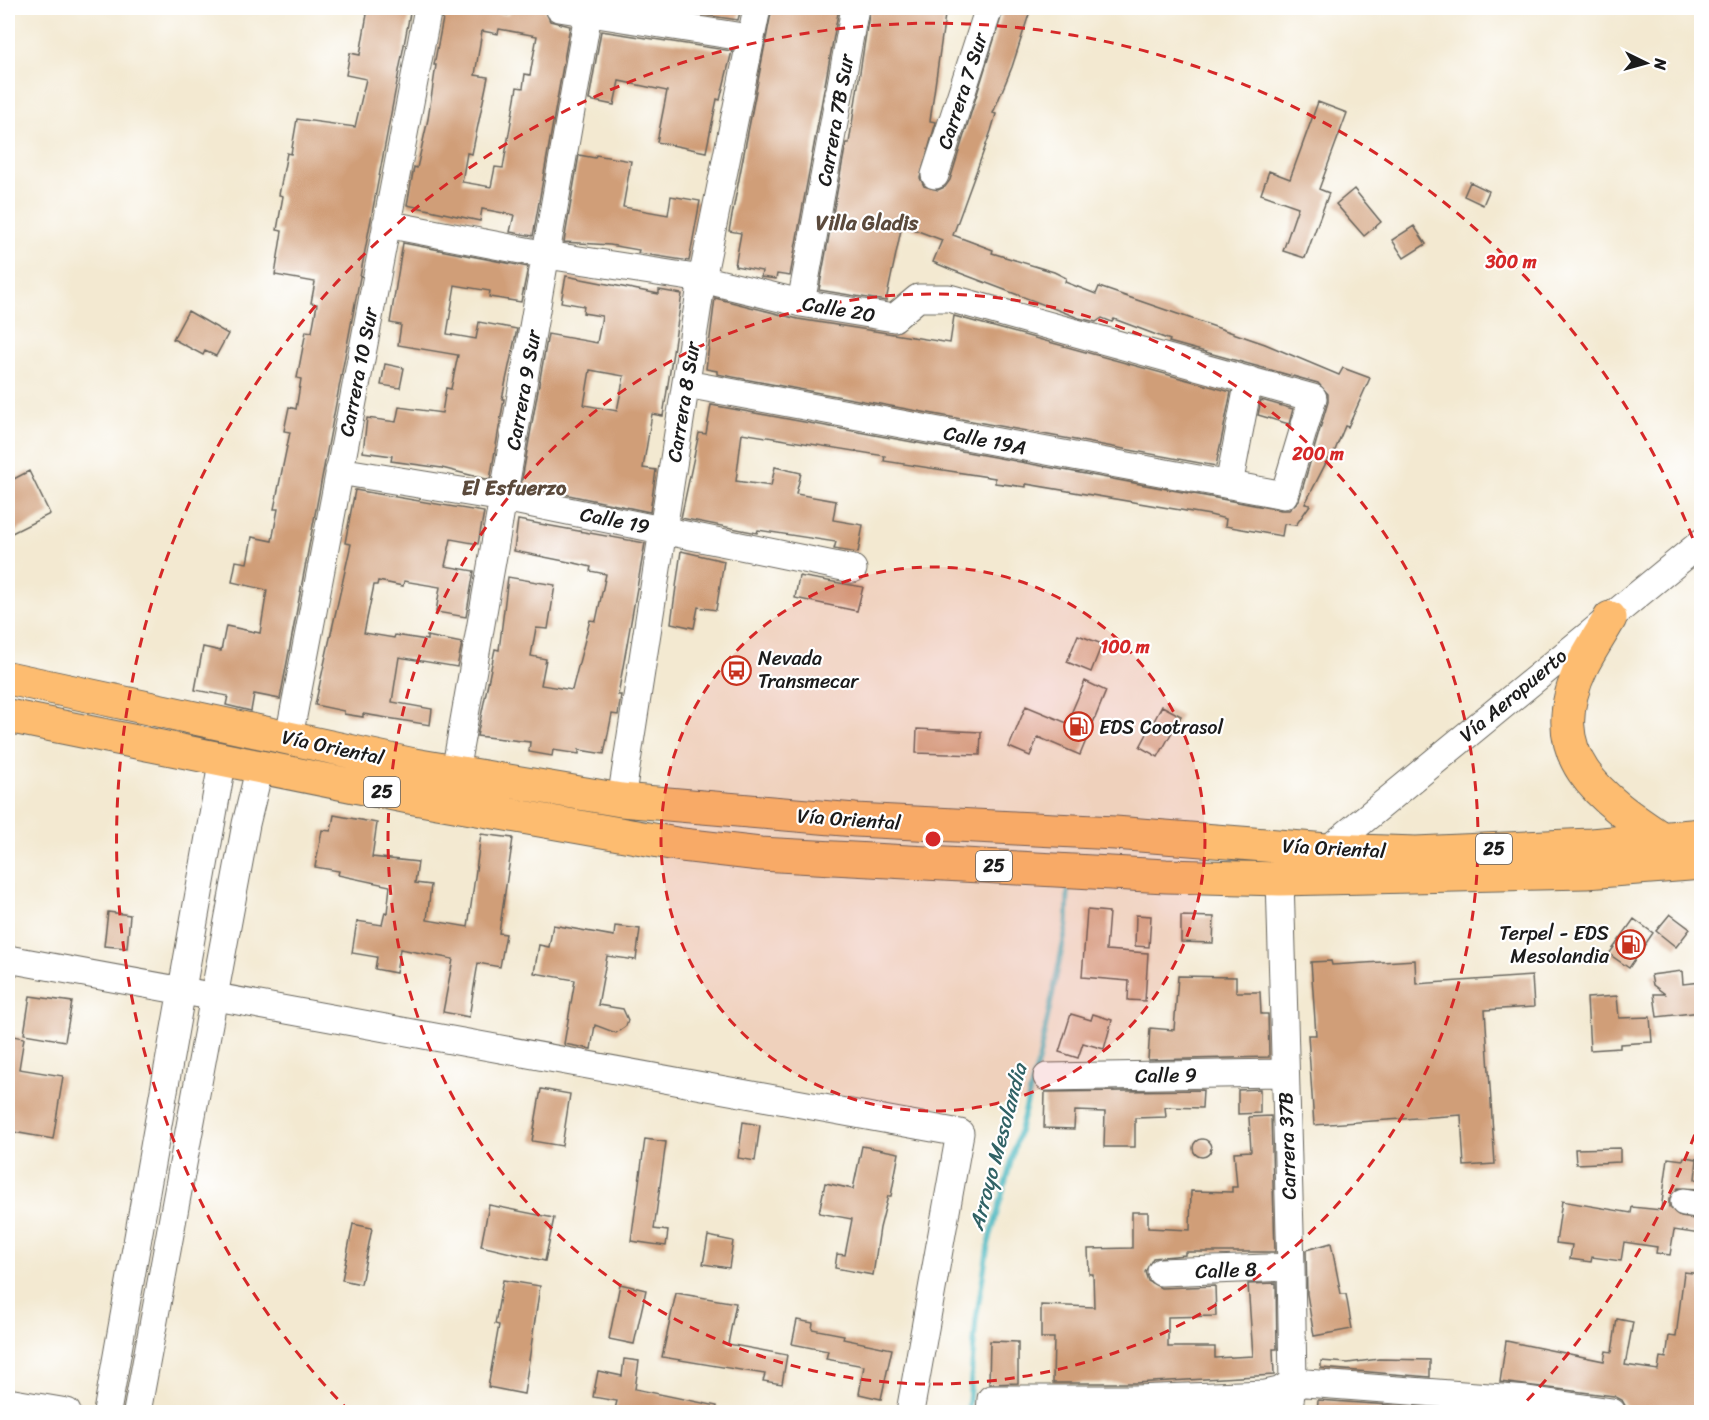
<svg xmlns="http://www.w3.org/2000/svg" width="1709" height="1420" font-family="Sriracha,sans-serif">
<rect width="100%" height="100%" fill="#fff"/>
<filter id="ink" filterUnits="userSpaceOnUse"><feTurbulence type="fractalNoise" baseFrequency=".0167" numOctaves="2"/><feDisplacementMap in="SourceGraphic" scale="12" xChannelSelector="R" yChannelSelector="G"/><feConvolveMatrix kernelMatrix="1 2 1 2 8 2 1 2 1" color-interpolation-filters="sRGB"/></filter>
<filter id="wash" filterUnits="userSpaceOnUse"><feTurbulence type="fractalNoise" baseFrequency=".008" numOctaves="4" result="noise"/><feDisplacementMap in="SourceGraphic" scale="24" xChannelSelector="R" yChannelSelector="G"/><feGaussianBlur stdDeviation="1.35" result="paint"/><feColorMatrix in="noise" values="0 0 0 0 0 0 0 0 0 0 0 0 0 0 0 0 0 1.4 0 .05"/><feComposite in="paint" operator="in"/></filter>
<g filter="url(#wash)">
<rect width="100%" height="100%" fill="#f3e9d1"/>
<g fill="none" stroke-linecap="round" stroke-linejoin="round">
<path stroke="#48b7bf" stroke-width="5" d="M968 1412 976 1319 988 1246 1039 1059 1067 925 1068 892"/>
</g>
<g id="blocks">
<path fill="#d09e78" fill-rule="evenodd" d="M368 8H411L280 699 254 694 251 711 226 705 228 696 195 690 203 647 221 651 226 626 260 633 267 590 232 582 236 561 247 563 252 537 272 541 278 509H274L290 432 284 431 289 407 296 409 301 379 297 378 306 331 312 332 317 304 311 303 315 282 275 275 282 231 277 230 283 196 279 195 287 153 291 154 297 119 355 127 366 79 346 75 350 53 360 55Z
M445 8H464L508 15 510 8H544L550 21 570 26 533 236 510 232 514 215 482 209 480 221 407 205 414 167 417 168 428 119 436 65H434ZM499 29 537 36 530 75 525 74 523 88 517 87 503 168 495 167 491 187 462 182 467 153 472 154 488 77 475 75 482 31 498 34Z
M657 8H741L738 20Z
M772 8H839L790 276 777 274 776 279 761 277 762 271 735 266 741 233 729 231Z
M870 8H946L930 121 936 122 920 178 924 186 938 190 945 187 950 180 1004 8H1031L1012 67 993 113 996 114 991 131 953 235 993 250 992 253 1054 272 1066 278 1065 282 1096 294 1099 287 1265 344 1339 375 1343 368 1370 378 1348 427 1345 426 1331 460 1328 459 1305 504 1310 505 1296 525 1284 524 1282 536 1264 533 1225 526 1226 519 1210 515 1026 484V487L995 483V478L884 461 885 456 742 433 736 481 771 486 775 467 801 473 796 494 836 501 833 520 863 525 858 553 834 549 836 542 758 530 757 533 681 518 699 433 706 434 711 405 1281 510H1289L1299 500 1328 402V394L1318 383 1169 342 1170 340 1114 319 1112 322 1102 318 1096 322 1079 318 952 270 933 262 942 240 902 225 886 301 819 290 846 143H849Z
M601 31 732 51 720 100 717 99 706 152 657 142 667 91 619 81 614 105 589 100Z
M1318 102 1347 113 1319 189 1329 193 1305 258 1283 251 1298 207 1261 194 1269 171 1290 179Z
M579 155 595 158 596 155 631 161 623 207 668 215 671 196 700 201 689 261 638 253 639 250 610 245 564 242Z
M1470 182 1489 191 1483 205 1464 196Z
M1354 189 1381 222 1364 236 1336 204Z
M1414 226 1426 244 1404 258 1392 240Z
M403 243 528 267 521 302 489 297 490 291 455 285 447 334 476 339 479 322 517 329 502 399H504L490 480 442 468 391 461 392 456 363 452 367 418 396 422 399 407 442 413 446 388 451 389 458 355 398 345 401 325 390 323Z
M566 276 659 294V290L682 294 663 416 652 414 643 468 656 470 650 512 521 485 548 334 597 343 602 316 583 313 584 306 561 302ZM590 370 624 376 617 411 584 405Z
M715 298 798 319 950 343 954 316 1231 392 1216 466 717 374V371L706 369Z
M188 311 228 334 216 356 205 351 203 355 173 339Z
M385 364 404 368 400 388 381 385Z
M1261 400 1293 409 1289 424 1258 415Z
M29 471 50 514 8 535V482Z
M355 490 484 512 478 544 451 539 445 566 474 571 466 617 436 612 440 587 404 581 403 586 378 581 377 585H374L364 633 394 638 395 635 427 640V636L462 643 457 667 399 657 392 702 432 709 430 725 363 714V717L344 714V711L315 705 351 544 345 543Z
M518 520 645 543 618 695H621L618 715 612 714 604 754 579 750V754L553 750 552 756 529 752 530 742 477 736 495 649 499 650 508 577 555 585 548 629 536 628 531 656 546 659 541 685 572 690 590 620 596 621 606 574 590 571 591 567 579 564 514 551Z
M681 551 724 561 716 610 698 607 694 628 671 623Z
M799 576 863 587 857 611 795 598Z
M1078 635 1102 644 1091 672 1067 662Z
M1085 681 1106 691 1080 755 1038 737 1030 756 1009 747 1026 706 1067 723Z
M1162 706 1181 716 1158 757 1140 747Z
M917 729 981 732 980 755 916 753Z
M334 815 377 823 372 857 418 862 415 883 431 885 427 920 468 927 481 834 513 838 499 933 506 934 500 967 478 963 469 1017 443 1012 453 959 400 949 396 973 375 969 377 957 352 953 357 921 382 925 385 912 387 913 390 886 338 875 339 871 315 867 322 830 331 831Z
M1087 910 1109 912 1106 950 1148 953 1145 1001 1128 1000 1129 981 1082 977Z
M108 912 130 915 127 948 104 946Z
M1670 914 1690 929 1676 947 1656 931Z
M1136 915 1151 916 1149 947 1135 946Z
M1181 916 1214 917 1213 943 1181 942Z
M1634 919 1653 933 1629 968 1609 954Z
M553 925 614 936 615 926 640 929 636 960 607 956 598 1005 623 1009 628 1020 626 1026 616 1033 595 1025 591 1049 564 1044 575 980 534 973 539 945 549 947Z
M1415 960 1416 984 1532 976 1534 1007 1485 1010 1495 1164 1464 1166 1461 1115 1314 1125 1308 1035H1316L1311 962 1331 961 1332 965Z
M1682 971 1683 984 1701 982V1012L1657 1017 1654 994H1665L1653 985 1651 975Z
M1178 976 1236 977V992H1260L1261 1014H1268L1269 1057 1148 1060 1150 1028 1174 1030Z
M30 996 72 1002 65 1041 24 1034Z
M1617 996 1619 1018 1650 1017 1652 1042 1620 1044V1048L1590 1050 1587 998Z
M1071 1014 1091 1020 1093 1014 1112 1020 1104 1049 1083 1043 1078 1058 1059 1052Z
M8 1035 24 1038 19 1069 63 1076 53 1139 8 1131Z
M541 1089 570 1094 562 1146 532 1141Z
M1260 1089V1113L1238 1114V1090Z
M1203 1090 1202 1108 1165 1107 1166 1117 1135 1118V1147H1104L1105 1112 1075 1111 1074 1129 1044 1128 1045 1092Z
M1271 1116 1275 1252H1185V1255L1153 1258 1145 1272 1148 1281 1161 1288 1215 1286 1216 1316 1168 1317V1347H1215V1358L1253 1356 1248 1284 1276 1283 1277 1349H1273L1274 1375 1135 1383H1053L1054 1338H1041V1305L1094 1307 1093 1274H1089L1088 1249 1132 1248V1212H1148V1228L1190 1230 1191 1191 1232 1192V1187H1237L1234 1152 1251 1151 1249 1117Z
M743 1122 760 1125 755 1161 738 1158Z
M645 1139 666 1142 654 1229 668 1231 666 1246 631 1241Z
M1193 1148a9 9 0 1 1 18 0a9 9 0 1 1-18 0Z
M862 1146 899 1153 891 1196H888L880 1228 873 1275 835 1268 837 1254 845 1255 852 1219 819 1213 825 1183 853 1189Z
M1620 1148V1162L1576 1164 1575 1149Z
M1684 1157 1697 1159 1695 1179 1701 1180V1189L1678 1188 1669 1199V1207L1681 1217 1701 1220V1226L1700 1234 1674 1230 1670 1255 1656 1253 1657 1247 1624 1242 1621 1261 1592 1257 1591 1262 1570 1259 1572 1245 1556 1243 1562 1201 1631 1213 1632 1207 1661 1210 1668 1158 1683 1160Z
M489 1205 554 1218 545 1261 481 1246Z
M353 1224 372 1228 361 1284 342 1280Z
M708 1236 733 1241 729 1268 703 1264Z
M1331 1243 1341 1294H1346L1352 1329 1314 1336 1307 1294 1306 1250Z
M1684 1272 1701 1274V1380L1696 1413 1657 1407 1656 1412 1627 1409 1622 1400 1614 1396 1500 1382 1506 1341 1604 1361 1606 1351 1612 1352 1617 1319 1633 1322 1625 1365 1658 1370 1660 1357 1666 1358 1669 1336 1676 1337Z
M503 1280 540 1286 524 1394 488 1387 499 1325 495 1324Z
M620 1284 646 1290 634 1344 609 1339Z
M676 1293 736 1303 728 1344 787 1355 782 1384 763 1381 765 1374 662 1357Z
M797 1320 813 1323 812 1329 844 1335 843 1339 892 1349 881 1399 859 1394 864 1366 826 1359 828 1351 792 1344Z
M990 1341 1018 1342V1383L989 1384Z
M624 1359 639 1361 635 1389 717 1406 716 1413H614L617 1401 593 1397 598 1371 622 1376Z
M1379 1359 1430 1360V1377L1321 1368V1361L1348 1363Z
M1318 1400 1430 1408V1413H1317Z"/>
</g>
</g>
<g filter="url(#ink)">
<use href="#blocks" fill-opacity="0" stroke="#67645b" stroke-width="1.5"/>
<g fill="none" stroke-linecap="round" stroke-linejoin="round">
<defs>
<path id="minor" d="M559 8 749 38
M935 175 989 8
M386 224 547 255 702 279 801 303 894 318 918 298H949L1313 398 1284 495 686 384
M801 303 855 8
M339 471 504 498 853 569
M1229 485 1249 380
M289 737 428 8
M455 772 589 8
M621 800 702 279 757 8
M1327 850 1702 542
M1280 879 1291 1267 1293 1382 1288 1412
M8 959 960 1133 910 1412
M1047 1077 1285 1073
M1684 1202 1702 1205
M1161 1272 1291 1267
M8 1402 67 1412
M107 1412 223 758
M137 1412 246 824 260 766
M990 1412 991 1399H1135L1266 1394 1279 1391 1293 1382 1528 1400 1612 1412"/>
<path id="highway" d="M1610 618C1601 634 1590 650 1582 666 1539 756 1600 798 1667 842
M8 678 414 765 621 800 855 820 1115 833 1327 850 1416 853 1591 845 1702 835
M8 716 409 797 682 845 760 854 1166 876 1280 879 1586 872 1702 863"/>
</defs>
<use href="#minor" stroke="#67645b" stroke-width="29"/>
<use href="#highway" stroke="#67645b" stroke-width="35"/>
<use href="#minor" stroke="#fff" stroke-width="27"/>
<use href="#highway" stroke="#fdbc70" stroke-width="33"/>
</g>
</g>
<circle cx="933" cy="839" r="272" fill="#d62828" fill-opacity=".12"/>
<g fill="none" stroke="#d62828" stroke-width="3" stroke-dasharray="10 8">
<circle cx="933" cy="839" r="272"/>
<circle cx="933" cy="839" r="545"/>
<path d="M1701 1118A817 817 0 0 1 1516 1412M350 1412A817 817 0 1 1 1701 560"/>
</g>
<defs>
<symbol id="bus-ring" viewBox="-11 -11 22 22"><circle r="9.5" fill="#fff" stroke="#c8321e" stroke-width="1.5"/><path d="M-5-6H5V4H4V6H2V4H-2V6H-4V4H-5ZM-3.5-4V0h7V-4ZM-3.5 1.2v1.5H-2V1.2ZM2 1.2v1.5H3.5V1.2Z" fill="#c8321e"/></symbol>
<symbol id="fuel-ring" viewBox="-11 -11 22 22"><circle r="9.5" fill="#fff" stroke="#c8321e" stroke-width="1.5"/><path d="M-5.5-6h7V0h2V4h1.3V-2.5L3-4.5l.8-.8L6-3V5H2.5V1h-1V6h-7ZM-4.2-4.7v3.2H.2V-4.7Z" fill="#c8321e"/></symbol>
</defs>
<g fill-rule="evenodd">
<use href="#bus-ring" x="720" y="654" width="33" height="33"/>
<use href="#fuel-ring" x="1062" y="710" width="33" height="33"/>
<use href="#fuel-ring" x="1614" y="928" width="33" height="33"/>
</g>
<g text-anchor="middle" stroke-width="4.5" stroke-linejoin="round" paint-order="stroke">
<g fill="#fff" stroke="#606060" stroke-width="1.5">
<rect x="364" y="777" width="36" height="30" rx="4.5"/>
<rect x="1476" y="834" width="36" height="30" rx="4.5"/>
<rect x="976" y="851" width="36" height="30" rx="4.5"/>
</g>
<g font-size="18" font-weight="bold" fill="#1c1c1c">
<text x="382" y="798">25</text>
<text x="1494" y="855">25</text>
<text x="994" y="872">25</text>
</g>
<g font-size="20" fill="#1c1c1c" stroke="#fff">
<text transform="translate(962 91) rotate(-72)" y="7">Carrera 7 Sur</text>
<text transform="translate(835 120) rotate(-80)" y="7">Carrera 7B Sur</text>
<text transform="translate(839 309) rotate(10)" y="7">Calle 20</text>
<text transform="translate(358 372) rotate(-79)" y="7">Carrera 10 Sur</text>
<text transform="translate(523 390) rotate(-80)" y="7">Carrera 9 Sur</text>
<text transform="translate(683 402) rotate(-81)" y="7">Carrera 8 Sur</text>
<text transform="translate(985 440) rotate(11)" y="7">Calle 19A</text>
<text transform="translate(615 520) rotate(11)" y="7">Calle 19</text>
<text transform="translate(1513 695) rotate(-40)" y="7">Vía Aeropuerto</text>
<text transform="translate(333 747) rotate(12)" y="7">Vía Oriental</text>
<text transform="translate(849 819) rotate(4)" y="7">Vía Oriental</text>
<text transform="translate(1334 848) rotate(3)" y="7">Vía Oriental</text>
<text transform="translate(1166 1075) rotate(-1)" y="7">Calle 9</text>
<text transform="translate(1287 1146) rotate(-92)" y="7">Carrera 37B</text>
<text transform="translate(1226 1270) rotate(-2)" y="7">Calle 8</text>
</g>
<g font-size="20" fill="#1c1c1c" stroke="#fff" text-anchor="start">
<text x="758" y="665">Nevada<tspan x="758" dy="23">Transmecar</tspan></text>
<text x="1099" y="734">EDS Cootrasol</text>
<text x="1609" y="940" text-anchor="end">Terpel - EDS<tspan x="1609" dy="23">Mesolandia</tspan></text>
</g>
<g font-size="21" font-weight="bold" fill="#5b4a3c" stroke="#fff">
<text x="867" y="230">Villa Gladis</text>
<text x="514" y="495">El Esfuerzo</text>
</g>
<g font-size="21" font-style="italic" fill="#306265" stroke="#fff">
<text transform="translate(998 1147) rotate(-75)" y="7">Arroyo Mesolandia</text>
</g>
</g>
<circle cx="933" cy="839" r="9" fill="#d62828" stroke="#fff" stroke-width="3"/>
<g font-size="18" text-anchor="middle" font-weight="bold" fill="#d62828" stroke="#fff" stroke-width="4.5" stroke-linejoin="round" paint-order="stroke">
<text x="1511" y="268">300 m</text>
<text x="1318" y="460">200 m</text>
<text x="1125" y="653">100 m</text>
</g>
<rect width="1709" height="1420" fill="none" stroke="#fff" stroke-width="30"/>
<g transform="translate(1646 63) rotate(95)" stroke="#ffffff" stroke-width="4.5" paint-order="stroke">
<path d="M0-4.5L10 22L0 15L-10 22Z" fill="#1c1c1c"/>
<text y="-9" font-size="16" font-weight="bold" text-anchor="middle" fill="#1c1c1c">N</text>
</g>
</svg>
